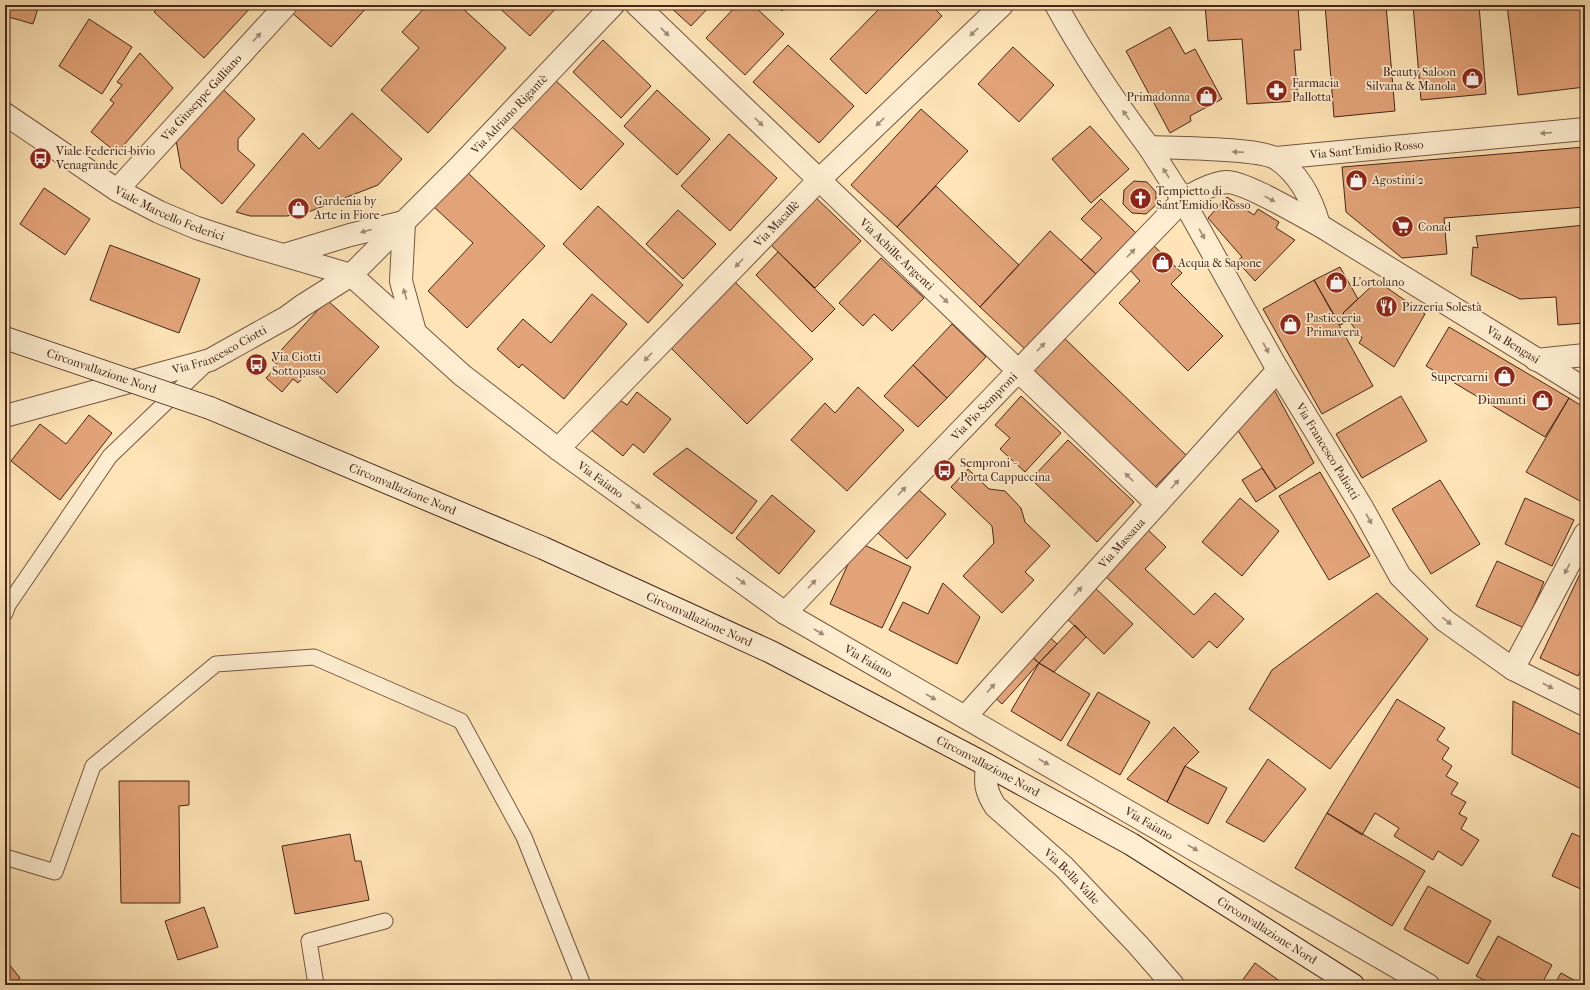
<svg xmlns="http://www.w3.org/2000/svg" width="1590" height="990" font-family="'IM FELL French Canon',serif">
<rect width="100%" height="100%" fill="#fee4b6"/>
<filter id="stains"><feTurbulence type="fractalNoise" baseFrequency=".005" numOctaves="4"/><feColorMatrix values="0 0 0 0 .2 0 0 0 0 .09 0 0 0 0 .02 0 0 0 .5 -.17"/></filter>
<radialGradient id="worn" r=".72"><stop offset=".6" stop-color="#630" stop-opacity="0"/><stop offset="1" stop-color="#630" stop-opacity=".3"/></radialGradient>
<path fill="#e2a378" stroke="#46261b" d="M5 5H39L33 24 5 16Z
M161 5H253L204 58 154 12Z
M296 5H369L331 47 290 11Z
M427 5H459L506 48 428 133 381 90 419 48 402 32Z
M496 5H559L530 36Z
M668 5H711L691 26Z
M737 5H753L784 34 745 75 706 38Z
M776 5H788L782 11Z
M883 5H931L942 16 866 94 830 59Z
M1205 5H1298L1301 50H1294L1298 101 1247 104 1242 39 1208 41Z
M1325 5H1386L1395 111 1334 117Z
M1413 5H1479L1486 94 1421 100Z
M1507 5H1580L1585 49V87L1518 95Z
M89 19 132 47 102 94 59 66Z
M1170 27 1185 54 1195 49 1222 99 1190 116 1191 121 1170 133 1126 51Z
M603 40 651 86 621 118 573 72Z
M788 45 854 106 819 143 753 82Z
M1013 47 1054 85 1019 122 978 84Z
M140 53 173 88 117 153 91 132 114 103 110 100 122 85 117 82Z
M555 80 624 144 581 190 512 127Z
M217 84 255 119 238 139V150L255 165 222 204 181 168 174 129Z
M657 90 710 139 677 175 624 126Z
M921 109 968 151 897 227 851 185Z
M352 113 402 159 378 185 311 211 287 216H250L236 212 303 133 319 149Z
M1090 126 1129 169 1091 203 1052 159Z
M729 134 777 178 730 231 681 186Z
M1585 147V207L1444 218 1447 254 1402 258 1346 212 1342 167Z
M467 172 545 246 467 328 428 291 473 243 434 207Z
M1134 181 1147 182 1156 192V205L1146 214 1132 213 1123 204 1124 190Z
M936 186 1019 265 980 307 897 227Z
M44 188 90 219 65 255 20 224Z
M812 194 861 241 815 288 766 240Z
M1227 197 1254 215 1258 209 1279 222 1276 228 1295 240 1255 281 1237 261 1242 257 1208 218Z
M1101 199 1136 233 1096 274 1081 260 1102 238 1081 219Z
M598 206 683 285 648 323 563 244Z
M678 210 716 244 683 279 646 244Z
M1585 225V323L1558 325 1556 297 1520 299 1471 275 1473 247 1478 248 1476 236Z
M1050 231 1096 274 1026 350 980 307Z
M110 245 200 279 179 333 90 300Z
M1153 245 1182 273 1171 284 1223 336 1188 371 1119 303 1140 281 1129 269Z
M778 252 835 309 812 332 756 275Z
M881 258 924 298 892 331 874 314 863 326 839 303Z
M1340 267 1358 299 1343 313 1349 321 1340 325 1314 280Z
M731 278 813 359 747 424 666 343Z
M1314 280 1373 386 1322 414 1263 309Z
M1377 281 1425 314 1394 367 1359 343 1362 338 1343 313Z
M592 294 627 324 564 399 522 364 519 368 497 349 523 319 551 343Z
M327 300 379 347 337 393 311 369 298 383 293 379 282 392 266 378 278 365 272 360Z
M952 324 986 357 947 398 913 365Z
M1449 327 1569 398 1545 437 1426 366Z
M1062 336 1186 455 1155 487 1031 369Z
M913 365 947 398 918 427 884 396Z
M1272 386 1314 463 1276 489 1235 426Z
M858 387 904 430 847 491 791 440 825 403 835 413Z
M637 392 671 419 644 453 633 444 623 456 591 430 617 398 627 405Z
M1021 396 1061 433 1025 472 1000 449 1010 438 995 425Z
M1401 396 1427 441 1362 478 1336 434Z
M1569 398 1585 408V492L1580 501 1526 472Z
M89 415 112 433 60 500 11 461 40 424 66 444Z
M1068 440 1134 502 1097 542 1031 479Z
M687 448 757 501 732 534 653 474Z
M1262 468 1276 489 1256 502 1242 480Z
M968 469 989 489 1005 491 1021 508 1025 522 1050 546 1025 572 1034 580 1002 613 963 576 994 543 992 526 951 487Z
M1320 472 1370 556 1329 580 1279 496Z
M1440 480 1480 544 1431 574 1392 509Z
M911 483 946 514 907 559 871 527Z
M772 495 815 531 779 574 736 538Z
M1240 498 1279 531 1242 576 1202 542Z
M1525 498 1574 520 1552 566 1505 544Z
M1146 528 1166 547 1145 569 1194 615 1215 593 1244 619 1217 648 1209 641 1193 658 1103 574Z
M858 542 911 567 882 628 830 604Z
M1497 561 1544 582 1524 628 1476 606Z
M1580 574 1585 577V662L1578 676 1540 658Z
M943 583 980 617 957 664 889 630 903 602 928 614Z
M1090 583 1133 624 1104 654 1061 613Z
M1377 593 1428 639 1330 769 1249 709 1272 670Z
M1075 625 1086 637 1054 672 1039 663Z
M1043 631 1057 644 1039 663 1025 651Z
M1025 651 1039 663 1002 704 989 692Z
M1039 663 1090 694 1061 741 1011 711Z
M1098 692 1150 722 1120 775 1067 745Z
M1397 699 1445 728 1437 740 1449 748 1442 759 1452 766 1446 776 1458 783 1451 794 1466 802 1459 814 1467 818 1461 829 1479 840 1462 866 1438 851 1433 860 1394 836 1399 828 1375 813 1362 835 1327 813Z
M1513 701 1585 737V791L1512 754Z
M1174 727 1199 752 1185 766 1167 802 1127 779Z
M1268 759 1306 789 1264 842 1226 822Z
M1185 766 1227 788 1208 824 1167 802Z
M119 781H189V805L179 806 180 903H121Z
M1327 813 1425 871 1392 926 1295 868Z
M1572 833 1585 839V891L1552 876Z
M350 834 355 861H361L369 900 295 914 282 846Z
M1428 886 1491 921 1468 964 1404 929Z
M204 907 218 947 178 960 165 921Z
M1498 936 1552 965 1541 985H1494L1476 976Z
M5 959 20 978 11 985H5Z
M1255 963 1285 985H1239Z
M1561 973 1583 985H1554Z"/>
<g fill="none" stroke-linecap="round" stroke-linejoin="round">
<defs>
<path id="service" d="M5 613 8 605 110 456 208 362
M5 857 55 872 93 766 216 664 314 657 461 721 524 837 583 985
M316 985 309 941 385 921"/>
<g id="minor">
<path id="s1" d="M637 5 1157 504"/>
<path id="s2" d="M1149 147 1183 200 1278 370 1363 509 1400 576 1444 620 1513 669 1585 705"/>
<path id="s3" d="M1276 158 1585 129"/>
<path id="s4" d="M117 190 286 5"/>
<path d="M1536 360 1585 355"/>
<path id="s5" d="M558 449 819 180 1002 5"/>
<path id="s6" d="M785 613 1183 200C1196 192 1210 184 1226 182 1244 181 1300 215 1319 225"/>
<path d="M1513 669 1585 534"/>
<path id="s7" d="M965 717 1278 370"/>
<path id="s8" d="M987 765C985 783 985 790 995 806L1064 867 1138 945 1173 985"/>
</g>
<g id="tertiary">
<path id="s9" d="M1056 5C1083 54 1115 102 1149 147 1174 148 1260 148 1277 159 1300 175 1312 199 1319 225L1585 389"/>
<path id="s10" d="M5 114 117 190 159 212 197 228 249 245 351 275 462 375 558 449 785 613 1428 985"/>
<path d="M404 222 401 281 415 332"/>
<path d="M284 255 350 235 404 222"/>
<path id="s11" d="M5 416 210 360 287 317 302 306 351 275 459 167 613 5"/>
</g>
<g id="secondary">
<path id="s12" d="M210 408 543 548 771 652 987 765 1131 844 1353 985"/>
</g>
</defs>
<use href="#service" stroke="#745642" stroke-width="17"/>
<use href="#minor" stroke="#745642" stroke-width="24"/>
<use href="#tertiary" stroke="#745642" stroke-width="24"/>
<use href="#secondary" stroke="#46261b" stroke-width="24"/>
<use href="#service" stroke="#feedd0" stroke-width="15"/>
<use href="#minor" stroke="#feedd0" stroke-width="22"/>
<use href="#tertiary" stroke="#feedd0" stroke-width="22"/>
<use href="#secondary" stroke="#feedd0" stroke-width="22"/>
<defs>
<g id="secondary-bridge">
<path id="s13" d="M5 338 210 408"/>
</g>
</defs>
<use href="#secondary-bridge" stroke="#46261b" stroke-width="24" stroke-linecap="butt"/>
<use href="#secondary-bridge" stroke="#feedd0" stroke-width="22"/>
</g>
<defs><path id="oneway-solid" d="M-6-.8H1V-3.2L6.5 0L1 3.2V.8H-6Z"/></defs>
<g fill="#a28a76">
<use href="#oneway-solid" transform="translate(665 32) rotate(44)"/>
<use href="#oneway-solid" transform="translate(974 32) rotate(136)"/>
<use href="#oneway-solid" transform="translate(257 37) rotate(-47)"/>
<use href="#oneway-solid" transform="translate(1126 115) rotate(-126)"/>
<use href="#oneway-solid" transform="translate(759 122) rotate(44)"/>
<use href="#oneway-solid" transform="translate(880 122) rotate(136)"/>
<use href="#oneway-solid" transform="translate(1546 133) rotate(175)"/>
<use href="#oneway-solid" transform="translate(1238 152) rotate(-177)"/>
<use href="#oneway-solid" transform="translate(1166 173) rotate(-122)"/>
<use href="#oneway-solid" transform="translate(1270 199) rotate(28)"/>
<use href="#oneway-solid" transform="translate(366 231) rotate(166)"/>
<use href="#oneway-solid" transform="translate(1202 234) rotate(61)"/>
<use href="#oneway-solid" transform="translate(1131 253) rotate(-46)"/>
<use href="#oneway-solid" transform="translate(739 263) rotate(134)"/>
<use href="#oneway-solid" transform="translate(405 294) rotate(-106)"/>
<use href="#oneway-solid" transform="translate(944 299) rotate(44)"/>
<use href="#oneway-solid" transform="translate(1041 347) rotate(-46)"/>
<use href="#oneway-solid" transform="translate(1266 348) rotate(61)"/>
<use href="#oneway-solid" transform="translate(648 357) rotate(134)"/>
<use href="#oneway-solid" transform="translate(1129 477) rotate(-136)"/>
<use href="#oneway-solid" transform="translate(1175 484) rotate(-48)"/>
<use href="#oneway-solid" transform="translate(902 491) rotate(-46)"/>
<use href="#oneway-solid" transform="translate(636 505) rotate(36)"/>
<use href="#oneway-solid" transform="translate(1369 519) rotate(61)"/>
<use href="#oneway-solid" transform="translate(1567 569) rotate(118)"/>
<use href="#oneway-solid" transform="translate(741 581) rotate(36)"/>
<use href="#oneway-solid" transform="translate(812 584) rotate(-46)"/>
<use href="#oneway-solid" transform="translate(1078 591) rotate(-48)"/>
<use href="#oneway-solid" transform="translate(1447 621) rotate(38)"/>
<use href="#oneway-solid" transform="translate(819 632) rotate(30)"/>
<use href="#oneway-solid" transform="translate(1548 686) rotate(27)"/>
<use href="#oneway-solid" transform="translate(991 688) rotate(-48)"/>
<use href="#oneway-solid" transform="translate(931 697) rotate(30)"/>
<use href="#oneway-solid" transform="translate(1044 762) rotate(30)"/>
<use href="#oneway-solid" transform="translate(1193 848) rotate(30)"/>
</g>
<defs>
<symbol id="shop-disc" viewBox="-11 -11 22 22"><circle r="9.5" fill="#8f2418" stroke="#feedd0"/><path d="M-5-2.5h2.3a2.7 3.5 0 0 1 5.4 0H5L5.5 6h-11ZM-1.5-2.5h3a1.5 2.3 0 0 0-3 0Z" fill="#fff"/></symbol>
<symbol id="pharmacy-disc" viewBox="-11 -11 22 22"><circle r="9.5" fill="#8f2418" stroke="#feedd0"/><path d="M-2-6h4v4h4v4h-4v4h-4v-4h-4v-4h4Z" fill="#fff"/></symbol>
<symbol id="bus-disc" viewBox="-11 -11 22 22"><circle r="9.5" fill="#8f2418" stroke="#feedd0"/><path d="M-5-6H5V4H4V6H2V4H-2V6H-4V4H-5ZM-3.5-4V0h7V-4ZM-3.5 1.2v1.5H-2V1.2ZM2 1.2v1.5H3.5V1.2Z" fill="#fff"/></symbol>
<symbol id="church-disc" viewBox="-11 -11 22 22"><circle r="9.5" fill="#8f2418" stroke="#feedd0"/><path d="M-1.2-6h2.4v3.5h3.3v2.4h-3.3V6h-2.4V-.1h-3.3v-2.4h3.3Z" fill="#fff"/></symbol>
<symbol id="supermarket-disc" viewBox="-11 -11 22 22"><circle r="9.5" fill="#8f2418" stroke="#feedd0"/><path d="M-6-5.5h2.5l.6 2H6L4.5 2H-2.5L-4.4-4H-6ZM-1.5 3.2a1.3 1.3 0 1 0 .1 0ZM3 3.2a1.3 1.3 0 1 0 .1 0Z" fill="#fff"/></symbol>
<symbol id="restaurant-disc" viewBox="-11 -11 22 22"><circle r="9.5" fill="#8f2418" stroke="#feedd0"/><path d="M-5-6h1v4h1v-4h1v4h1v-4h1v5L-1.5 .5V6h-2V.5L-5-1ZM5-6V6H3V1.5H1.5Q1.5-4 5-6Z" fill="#fff"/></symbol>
</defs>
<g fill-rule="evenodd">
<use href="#shop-disc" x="1460" y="66" width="25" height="25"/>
<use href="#pharmacy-disc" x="1264" y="78" width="25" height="25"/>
<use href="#shop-disc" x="1194" y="84" width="25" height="25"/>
<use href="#bus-disc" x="28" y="146" width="25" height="25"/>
<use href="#shop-disc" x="1344" y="168" width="25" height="25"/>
<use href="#church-disc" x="1128" y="186" width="25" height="25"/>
<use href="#shop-disc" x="286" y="196" width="25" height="25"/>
<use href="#supermarket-disc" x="1390" y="214" width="25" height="25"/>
<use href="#shop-disc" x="1150" y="250" width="25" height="25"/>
<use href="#shop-disc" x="1324" y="270" width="25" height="25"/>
<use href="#restaurant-disc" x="1374" y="294" width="25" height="25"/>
<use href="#shop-disc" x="1278" y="312" width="25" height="25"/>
<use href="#bus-disc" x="244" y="352" width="25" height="25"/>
<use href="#shop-disc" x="1492" y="364" width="25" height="25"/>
<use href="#shop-disc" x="1530" y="388" width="25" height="25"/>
<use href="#bus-disc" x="932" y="458" width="25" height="25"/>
</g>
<g text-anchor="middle" stroke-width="3.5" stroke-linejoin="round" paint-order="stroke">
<g font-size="12" fill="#46261b" stroke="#feedd0" text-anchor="start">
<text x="1456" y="76" text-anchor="end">Beauty Saloon<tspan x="1456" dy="14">Silvana &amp; Manola</tspan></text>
<text x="1292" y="87">Farmacia<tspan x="1292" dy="14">Pallotta</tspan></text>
<text x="1190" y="101" text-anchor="end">Primadonna</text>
<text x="56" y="155">Viale Federici-bivio<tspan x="56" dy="14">Venagrande</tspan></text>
<text x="1372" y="184">Agostini 2</text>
<text x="1156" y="195">Tempietto di<tspan x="1156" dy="14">Sant'Emidio Rosso</tspan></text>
<text x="314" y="205">Gardenia by<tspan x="314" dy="14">Arte in Fiore</tspan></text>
<text x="1418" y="231">Conad</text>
<text x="1178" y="267">Acqua &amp; Sapone</text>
<text x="1352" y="286">L'ortolano</text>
<text x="1402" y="311">Pizzeria Solestà</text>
<text x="1306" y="322">Pasticceria<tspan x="1306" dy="14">Primavera</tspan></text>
<text x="272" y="361">Via Ciotti<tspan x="272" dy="14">Sottopasso</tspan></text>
<text x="1488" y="381" text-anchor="end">Supercarni</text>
<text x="1526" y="404" text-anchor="end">Diamanti</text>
<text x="960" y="467">Semproni -<tspan x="960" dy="14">Porta Cappuccina</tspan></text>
</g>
<g font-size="12" fill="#46261b" stroke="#feedd0">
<text dy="4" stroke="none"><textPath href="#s4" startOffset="125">Via Giuseppe Galliano</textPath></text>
<text dy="4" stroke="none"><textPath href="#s11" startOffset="603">Via Adriano Rigantè</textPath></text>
<text dy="4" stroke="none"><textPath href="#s3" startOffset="91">Via Sant'Emidio Rosso</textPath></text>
<text dy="4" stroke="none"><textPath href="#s10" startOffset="193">Viale Marcello Federici</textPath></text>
<text dy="4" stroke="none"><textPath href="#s5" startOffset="314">Via Macallè</textPath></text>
<text dy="4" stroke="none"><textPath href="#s1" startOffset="360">Via Achille Argenti</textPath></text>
<text dy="4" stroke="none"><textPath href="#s9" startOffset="607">Via Bengasi</textPath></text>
<text dy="4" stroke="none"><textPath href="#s11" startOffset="225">Via Francesco Ciotti</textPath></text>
<text dy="4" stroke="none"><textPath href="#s13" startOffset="102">Circonvallazione Nord</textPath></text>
<text dy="4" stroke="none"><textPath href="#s6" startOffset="287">Via Pio Semproni</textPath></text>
<text dy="4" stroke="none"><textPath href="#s2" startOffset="353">Via Francesco Paliotti</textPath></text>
<text dy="4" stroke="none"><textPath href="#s10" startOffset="708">Via Faiano</textPath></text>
<text dy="4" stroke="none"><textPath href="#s12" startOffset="209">Circonvallazione Nord</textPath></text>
<text dy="4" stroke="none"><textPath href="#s7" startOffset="234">Via Massaua</textPath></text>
<text dy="4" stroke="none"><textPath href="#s12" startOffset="533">Circonvallazione Nord</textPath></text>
<text dy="4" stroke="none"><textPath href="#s10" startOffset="1032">Via Faiano</textPath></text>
<text dy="4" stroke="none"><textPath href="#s12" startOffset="857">Circonvallazione Nord</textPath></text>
<text dy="4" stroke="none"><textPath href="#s10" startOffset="1356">Via Faiano</textPath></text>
<text dy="4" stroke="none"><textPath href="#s8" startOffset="147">Via Bella Valle</textPath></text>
<text dy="4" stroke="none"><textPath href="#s12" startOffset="1181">Circonvallazione Nord</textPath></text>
</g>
</g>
<rect width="1590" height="990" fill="none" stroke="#fee4b6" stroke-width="20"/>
<rect x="6" y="6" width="1578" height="978" fill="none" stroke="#46261b" stroke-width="2"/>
<rect x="10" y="10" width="1570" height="970" fill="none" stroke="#46261b"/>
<rect width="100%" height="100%" filter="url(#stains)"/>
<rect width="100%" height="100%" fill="url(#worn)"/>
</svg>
